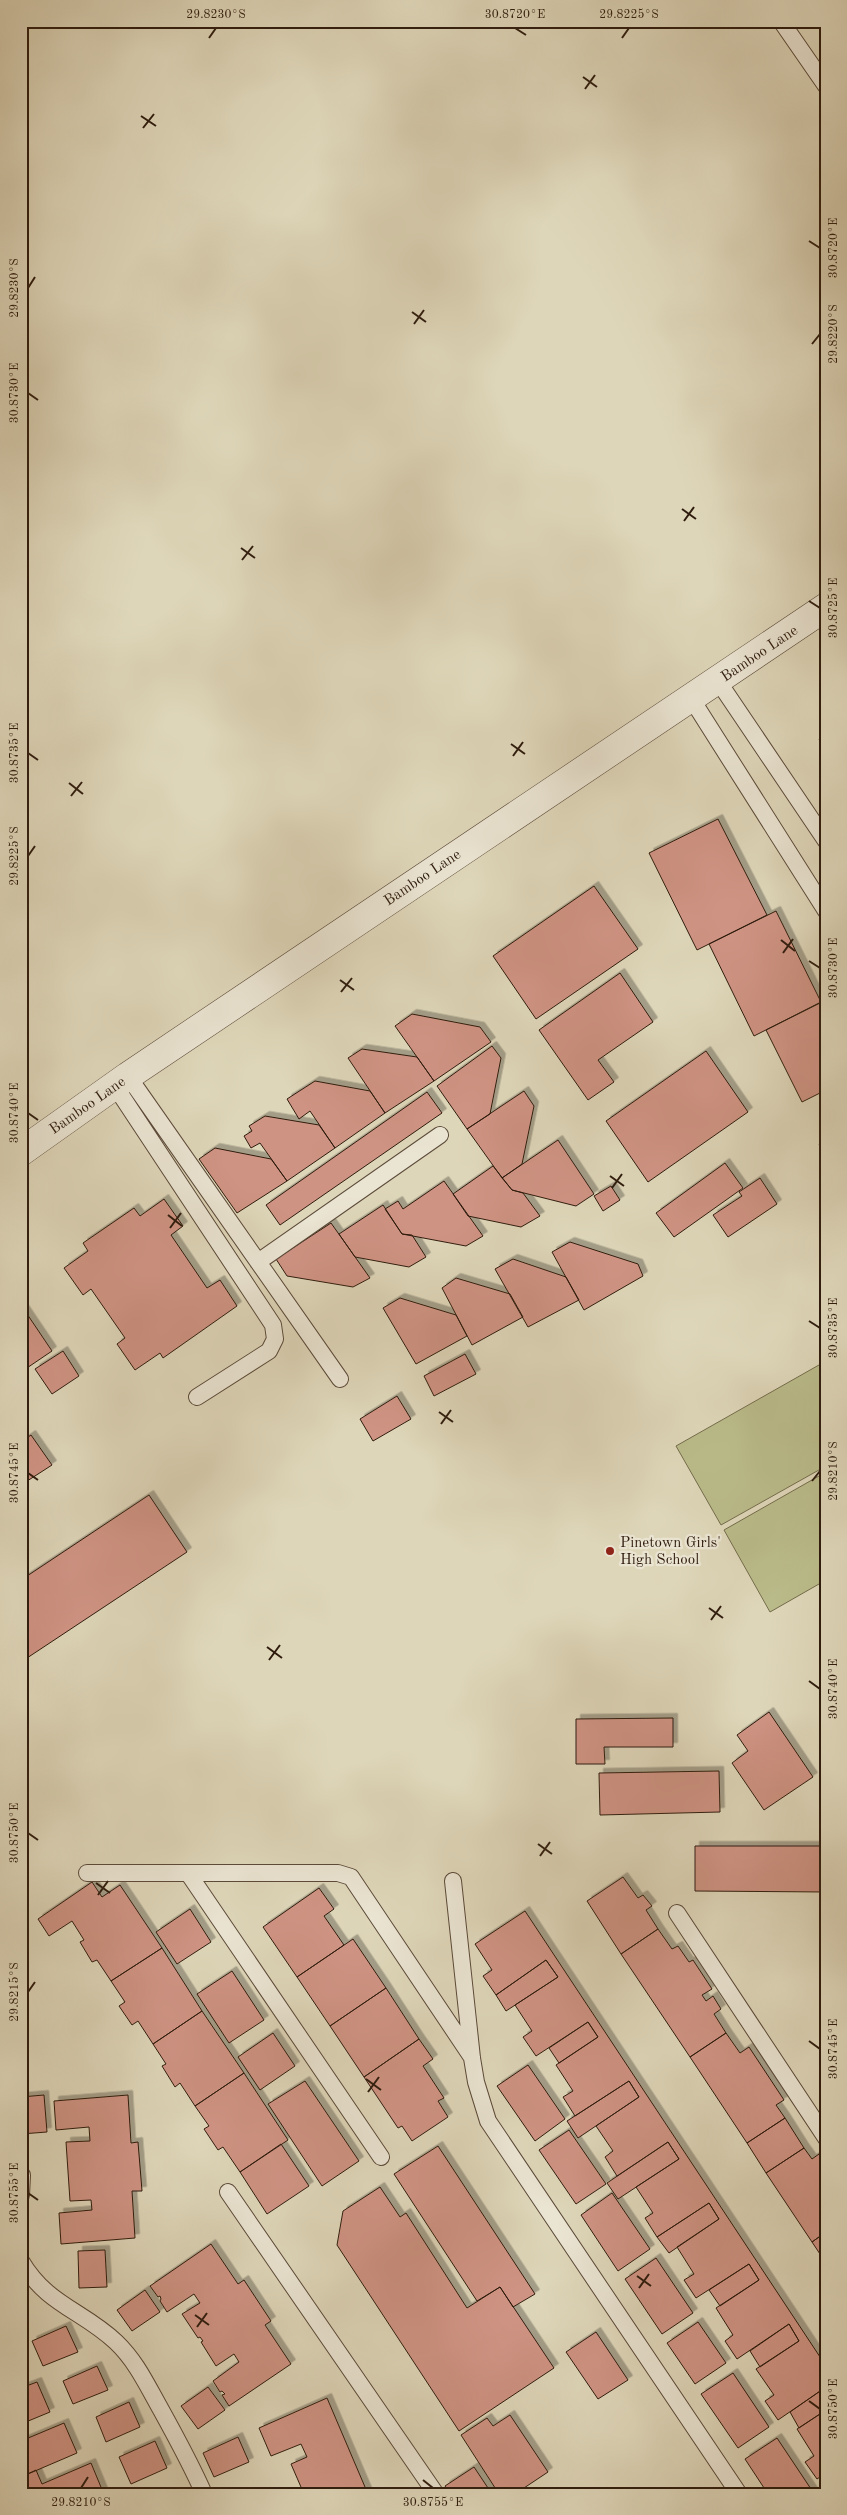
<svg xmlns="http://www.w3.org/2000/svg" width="847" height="2515" font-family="'Old Standard TT',serif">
<defs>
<filter id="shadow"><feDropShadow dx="4.5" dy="-4.5" stdDeviation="0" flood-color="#0004"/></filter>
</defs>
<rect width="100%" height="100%" fill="#ded6b9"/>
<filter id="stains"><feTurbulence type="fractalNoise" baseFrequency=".004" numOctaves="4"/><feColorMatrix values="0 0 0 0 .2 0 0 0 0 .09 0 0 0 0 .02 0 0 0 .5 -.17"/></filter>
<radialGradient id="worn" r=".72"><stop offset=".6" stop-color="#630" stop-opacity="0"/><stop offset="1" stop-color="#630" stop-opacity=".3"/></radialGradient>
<path fill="#babb8a" stroke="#746c4c" d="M826 1361V1466L721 1525 676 1446Z
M826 1472V1580L770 1612 724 1530Z"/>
<path fill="#cf9383" stroke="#2f1c0e" filter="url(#shadow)" d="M826 735V750L819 739Z
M718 819 767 915 697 950 649 853Z
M594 886 638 949 536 1019 493 956Z
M776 911 821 1002 754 1036 709 944Z
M620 973 653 1022 598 1060 614 1082 588 1100 539 1030Z
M826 1000V1090L802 1102 766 1030Z
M412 1014 480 1027 491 1042 434 1081 395 1026Z
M492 1046 501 1058 490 1114 467 1129 437 1086Z
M362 1049 417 1057 434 1081 385 1113 348 1058Z
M706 1051 748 1112 648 1182 606 1121Z
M315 1081 370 1091 385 1113 335 1148 310 1111 299 1119 287 1099Z
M524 1091 534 1106 522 1164 502 1178 467 1129Z
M427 1092 442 1113 280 1225 266 1205Z
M265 1116 319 1125 335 1148 287 1181 260 1143 251 1148 244 1136 252 1131 249 1126Z
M826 1139V1154L819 1144Z
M558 1140 594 1194 576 1206 512 1190 502 1178Z
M215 1148 271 1159 287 1181 237 1213 199 1159Z
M725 1163 743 1188 674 1237 656 1213Z
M493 1166 512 1190 523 1193 540 1216 521 1227 468 1216 453 1194Z
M760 1178 777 1204 728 1237 713 1215 742 1196 739 1192Z
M444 1181 483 1236 466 1246 402 1234 385 1209 398 1201 403 1209Z
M611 1186 620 1200 603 1211 594 1196Z
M164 1199 183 1226 171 1235 207 1288 220 1280 237 1306 163 1358 160 1353 135 1370 117 1344 125 1338 91 1289 83 1295 64 1268 88 1251 83 1243 134 1208 140 1216Z
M383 1205 402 1234 412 1235 426 1257 409 1267 355 1257 339 1234Z
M331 1223 370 1278 353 1287 287 1276 276 1259Z
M570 1242 638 1264 643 1276 584 1310 552 1252Z
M513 1259 566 1277 579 1300 528 1327 495 1269Z
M456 1278 510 1294 523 1317 472 1345 442 1288Z
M400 1298 456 1315 467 1336 416 1364 383 1308Z
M21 1305 52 1351 21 1372Z
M63 1351 79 1376 52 1394 35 1369Z
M465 1354 476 1374 434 1396 424 1376Z
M397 1396 411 1419 373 1441 360 1419Z
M31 1435 52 1465 21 1485V1442Z
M149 1495 187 1552 21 1662V1580Z
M769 1712 813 1777 764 1810 732 1763 748 1751 737 1735Z
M673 1718V1747H604L605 1764H576V1719Z
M719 1771 720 1812 600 1815 599 1773Z
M695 1846H826V1892L695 1891Z
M623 1877 638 1898 643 1895 652 1906 646 1910 658 1929 621 1954 587 1901Z
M92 1882 102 1897 120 1885 162 1948 111 1981 97 1960 92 1962 80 1942 84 1940 72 1921 49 1936 38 1919Z
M319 1888 334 1909 324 1916 344 1945 297 1977 263 1927Z
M190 1909 211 1942 177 1964 156 1932Z
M525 1911 826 2366V2387L778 2420 765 2401 774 2395 756 2369 799 2341 789 2324 737 2359 725 2341 733 2335 716 2308 759 2280 749 2264 696 2298 684 2280 694 2274 677 2247 719 2219 709 2203 657 2237 645 2218 653 2213 636 2187 679 2159 668 2142 617 2176 605 2157 613 2151 596 2126 639 2097 629 2081 575 2116 563 2097 573 2091 556 2065 598 2037 588 2022 536 2056 523 2037 532 2031 515 2005 558 1977 546 1960 496 1995 483 1976 492 1970 475 1944Z
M658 1929 672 1949 678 1946 689 1962 693 1960 712 1989 702 1995 706 2001 713 1996 721 2009 714 2014 726 2033 690 2057 621 1954Z
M353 1939 386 1988 330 2026 297 1977Z
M162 1948 202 2011 153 2044 138 2021 132 2025 119 2006 125 2002 111 1981Z
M546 1960 558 1977 506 2011 496 1995Z
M232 1971 264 2020 229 2043 197 1994Z
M386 1988 419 2039 364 2077 330 2026Z
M202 2011 244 2073 195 2106 180 2083 175 2087 162 2066 166 2064 153 2044Z
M588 2022 598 2037 559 2063 549 2048Z
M273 2033 295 2066 260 2090 238 2057Z
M726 2033 740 2053 749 2047 784 2100 776 2105 785 2118 747 2143 690 2057Z
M419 2039 433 2059 423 2066 444 2098 438 2101 448 2117 412 2141 402 2126 398 2128 364 2077Z
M528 2065 565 2119 535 2141 497 2086Z
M244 2073 288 2140 240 2172 223 2147 218 2150 204 2129 209 2126 195 2106Z
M305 2081 359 2161 322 2186 268 2104Z
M629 2081 639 2097 578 2138 567 2121Z
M44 2095 47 2132 21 2134V2097Z
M128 2095 131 2143 138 2142 142 2191H132L135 2238 61 2244 59 2213 92 2210 91 2200 70 2201 66 2142 90 2141 89 2127 56 2130 54 2101Z
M785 2118 804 2148 766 2173 747 2143Z
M569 2130 606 2184 576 2204 539 2150Z
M668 2142 679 2159 618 2199 607 2183Z
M281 2144 309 2186 267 2214 240 2172Z
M438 2146 535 2294 513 2307 500 2287 477 2301 394 2174Z
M804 2148 812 2159 819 2154 826 2163V2232L812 2242 766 2173Z
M380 2187 400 2217 406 2213 467 2308 500 2287 554 2368 459 2431 337 2245 343 2211Z
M612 2193 650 2249 618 2271 581 2215Z
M709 2203 719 2219 669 2253 657 2237Z
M826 2232V2263L812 2242Z
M211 2244 238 2284 244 2280 271 2321 265 2325 291 2364 229 2406 222 2395 225 2394 222 2391 220 2392 213 2381 239 2362 234 2354 216 2366 201 2342 203 2341 200 2337 198 2338 182 2314 200 2303 194 2294 167 2312 160 2301 161 2299 160 2296 158 2297 150 2286Z
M105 2250 107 2287 79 2288 78 2251Z
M656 2258 693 2313 662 2334 625 2279Z
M749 2264 759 2280 720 2306 709 2290Z
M145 2290 160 2312 132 2331 117 2310Z
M698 2322 726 2363 695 2384 667 2343Z
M789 2324 799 2341 760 2367 750 2351Z
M66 2326 78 2352 43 2366 32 2341Z
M596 2332 628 2380 598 2399 566 2352Z
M97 2366 108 2390 73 2404 63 2381Z
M733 2373 769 2427 738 2448 701 2394Z
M37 2382 50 2412 21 2424V2388Z
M208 2387 225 2410 198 2429 181 2406Z
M826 2387V2410L799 2428 790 2412Z
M327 2398 368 2494H304L291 2464 307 2457 301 2444 271 2456 259 2428Z
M129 2402 140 2427 106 2442 96 2417Z
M826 2410V2473L817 2479 805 2462 814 2456 797 2429Z
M510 2415 548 2472 515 2494H499L461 2435 487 2418 493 2426Z
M64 2423 77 2453 21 2477V2441Z
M238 2437 249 2462 214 2477 203 2453Z
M777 2438 813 2492 811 2494H768L745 2459Z
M155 2441 167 2468 131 2484 119 2457Z
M91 2463 103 2492 98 2494H21V2477L36 2470 42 2484Z
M474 2467 492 2494H450L445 2486Z"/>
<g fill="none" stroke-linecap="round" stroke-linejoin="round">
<defs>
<path id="service" d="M781 21 826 86
M718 681 826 841
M691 698 826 911
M128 1076 340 1379
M115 1086 273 1325 275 1339 269 1351 197 1397
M258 1262 440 1135
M87 1873H338L351 1877 471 2056
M188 1873 381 2157
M453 1881 472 2058 476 2082 488 2121 739 2494
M677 1913 826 2138
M228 2192 436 2494
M21 2195 22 2175
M21 2261C47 2305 82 2310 116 2342 136 2361 147 2385 160 2408 176 2437 191 2464 204 2494"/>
<path id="minor" d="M21 1152 128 1076 826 607"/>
</defs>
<use href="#service" stroke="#5b4a39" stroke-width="18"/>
<use href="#minor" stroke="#5b4a39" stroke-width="29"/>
<use href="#service" stroke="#eae4d2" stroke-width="16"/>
<use href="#minor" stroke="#eae4d2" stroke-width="28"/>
</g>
<path fill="none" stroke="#2f1c0e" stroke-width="2" d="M515 28 526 35M209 38 216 28M622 38 629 28M583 77 597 87M585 89 595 75M141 116 156 126M143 128 154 114M809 241 820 248M28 288 35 277M412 312 426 322M414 324 424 310M812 344 820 334M28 393 38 400M682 509 696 519M684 521 694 507M241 548 255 558M242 560 253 546M809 601 820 608M511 744 525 754M28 753 38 760M513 756 523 742M69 783 83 794M71 796 82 782M28 856 35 846M781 940 795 951M783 953 793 939M809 961 820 968M340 980 354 990M341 992 352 978M28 1113 38 1120M610 1176 624 1186M612 1188 622 1174M168 1215 182 1226M170 1228 181 1213M809 1321 820 1328M439 1412 453 1422M441 1424 451 1410M28 1473 38 1480M812 1481 820 1471M709 1608 723 1618M711 1620 721 1606M267 1647 282 1658M269 1660 280 1645M809 1681 820 1689M28 1833 38 1840M538 1844 552 1854M540 1856 550 1842M96 1883 110 1893M98 1895 108 1881M28 1992 35 1982M809 2041 820 2049M366 2079 381 2090M368 2092 379 2077M28 2193 38 2200M637 2276 651 2286M639 2288 649 2274M195 2315 209 2325M197 2327 207 2313M809 2401 820 2409M423 2480 433 2488M81 2488 88 2477"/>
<circle fill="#8f2418" stroke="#eae4d2" stroke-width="2" cx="610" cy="1551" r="5"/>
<g text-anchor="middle" stroke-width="4.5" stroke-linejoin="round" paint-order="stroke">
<g font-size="15" fill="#2f1c0e" stroke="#eae4d2">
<text transform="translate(759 653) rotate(-34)" y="5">Bamboo Lane</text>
<text transform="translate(422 877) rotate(-34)" y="5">Bamboo Lane</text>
<text transform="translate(87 1105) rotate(-35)" y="5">Bamboo Lane</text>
</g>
<g font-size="15" fill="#2f1c0e" stroke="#eae4d2" text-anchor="start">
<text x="620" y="1547">Pinetown Girls'<tspan x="620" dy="17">High School</tspan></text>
</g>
</g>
<rect width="847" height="2515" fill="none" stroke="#ded6b9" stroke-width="55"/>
<rect x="28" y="28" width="792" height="2460" fill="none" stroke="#2f1c0e" stroke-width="2"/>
<g font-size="12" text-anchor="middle" fill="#2f1c0e">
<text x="216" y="18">29.8230°S</text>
<text x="515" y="18">30.8720°E</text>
<text x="629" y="18">29.8225°S</text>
<text transform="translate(833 248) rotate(-90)" y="4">30.8720°E</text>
<text transform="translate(14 288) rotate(-90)" y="4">29.8230°S</text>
<text transform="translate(833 334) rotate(-90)" y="4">29.8220°S</text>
<text transform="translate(14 393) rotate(-90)" y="4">30.8730°E</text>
<text transform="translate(833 608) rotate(-90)" y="4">30.8725°E</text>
<text transform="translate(14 753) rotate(-90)" y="4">30.8735°E</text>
<text transform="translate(14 856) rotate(-90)" y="4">29.8225°S</text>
<text transform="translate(833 968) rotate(-90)" y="4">30.8730°E</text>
<text transform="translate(14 1113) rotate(-90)" y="4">30.8740°E</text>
<text transform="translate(833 1328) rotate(-90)" y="4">30.8735°E</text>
<text transform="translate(833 1471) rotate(-90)" y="4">29.8210°S</text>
<text transform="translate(14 1473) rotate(-90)" y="4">30.8745°E</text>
<text transform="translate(833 1689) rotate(-90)" y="4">30.8740°E</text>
<text transform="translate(14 1833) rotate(-90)" y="4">30.8750°E</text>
<text transform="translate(14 1992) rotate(-90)" y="4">29.8215°S</text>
<text transform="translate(833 2049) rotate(-90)" y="4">30.8745°E</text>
<text transform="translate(14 2193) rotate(-90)" y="4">30.8755°E</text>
<text transform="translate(833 2409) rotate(-90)" y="4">30.8750°E</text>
<text x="81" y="2506">29.8210°S</text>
<text x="433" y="2506">30.8755°E</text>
</g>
<rect width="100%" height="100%" filter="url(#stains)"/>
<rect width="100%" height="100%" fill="url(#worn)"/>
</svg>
